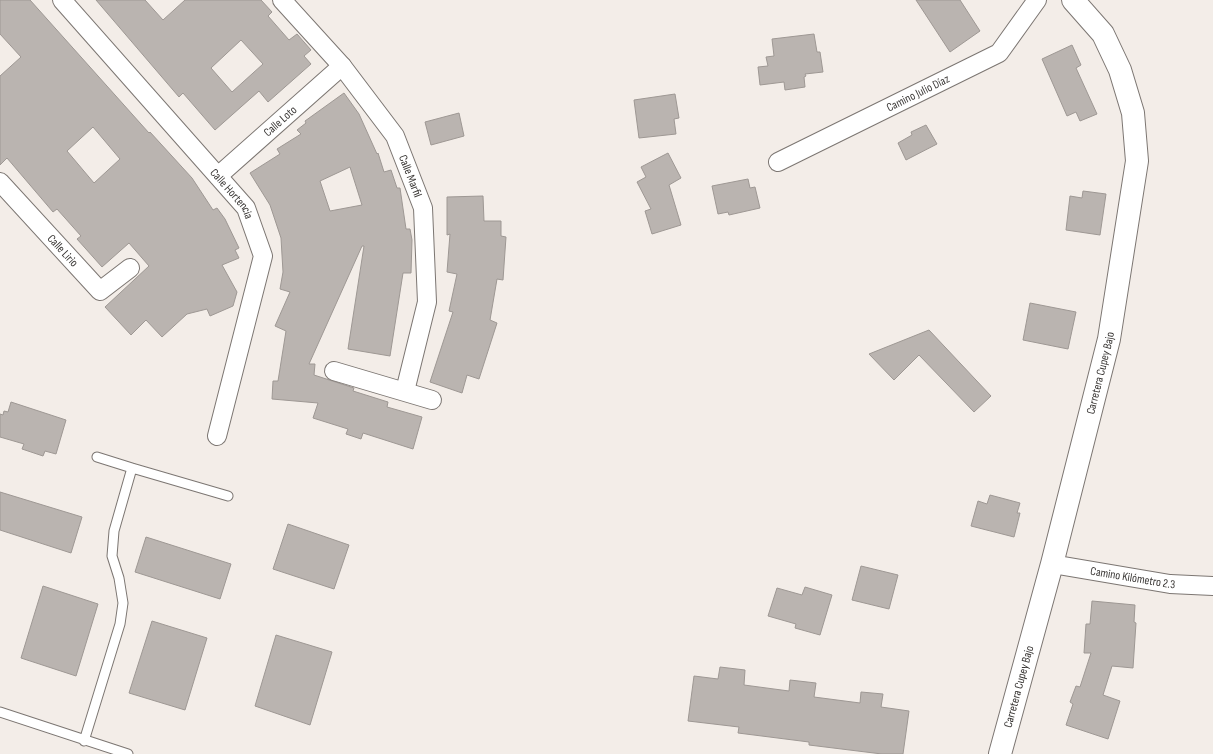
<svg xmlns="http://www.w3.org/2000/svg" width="1213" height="754" font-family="'Sofia Sans Condensed',sans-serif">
<rect width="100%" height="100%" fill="#f3ede8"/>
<path fill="#bab4b0" stroke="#9e9894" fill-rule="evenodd" d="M0 0H30L149 133 150 132 192 178 213 210 217 208 225 219 239 248 235 250 239 258 222 265 237 292 233 306 210 316 207 309 187 314 162 337 146 320 131 335 105 307 149 266 129 243 102 267 77 239 81 236 57 209 53 212 7 158 0 165V76L21 57 0 34ZM93 127 120 159 94 183 67 151Z
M96 0H145L163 20 185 0H261L272 12 268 16 289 40 297 34 311 50 304 56 311 64 268 102 259 91 215 130 183 93 179 97ZM241 40 263 64 232 92 211 68Z
M916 0H960L980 31 950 52Z
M814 34 817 52H820L823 72 805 74 806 76 804 77 805 87 785 90 784 82 760 85 758 67 768 66 766 57 774 56 772 39Z
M1072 45 1081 65 1076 68 1097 114 1080 121 1076 112 1067 116 1042 59Z
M344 93 359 114 377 154 378 153 384 172 391 170 397 188H400L406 229H410L412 240 411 273H403L390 356 348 349 364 246H362L309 364H315L314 375 354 388 353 391 388 402 387 407 422 417 413 449 363 433 361 439 346 434 348 429 313 418 318 403 272 399 273 381H278L286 331 275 326 290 292 280 289 283 272 281 238 270 205 250 173 280 154 277 149 301 134 297 130 306 123 305 121ZM350 167 362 205 330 211 320 181Z
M675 94 679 118 674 119 676 134 639 138 634 100Z
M459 113 464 136 431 145 425 122Z
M926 125 937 144 906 160 898 143 912 135 911 132Z
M668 153 681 178 669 185 681 225 652 234 645 211 651 209 637 182 646 177 641 167Z
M748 179 750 188 755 187 760 208 729 215 728 212 718 214 712 186Z
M1083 191 1106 194 1100 235 1066 230 1070 196 1082 198Z
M483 196 484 221H501V236L506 237 503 280 497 279 490 320 497 323 479 379 467 375 462 393 430 382 453 312 449 311 457 274 447 272 450 234 447 235V197Z
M1030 303 1076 312 1068 349 1023 340Z
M929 330 991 396 974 412 919 355 894 380 869 354Z
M11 402 66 420 56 454 45 451 43 456 22 449 24 444 0 437V414L3 415 4 411 8 412Z
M0 492 82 517 71 553 0 530Z
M990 495 1020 503 1017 513H1020L1014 537 971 526 978 501 987 504Z
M288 524 349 545 334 589 273 569Z
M146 537 231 564 220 599 135 572Z
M861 566 898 575 889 609 852 600Z
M43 586 98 604 76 676 21 658Z
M805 587 832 595 820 635 795 628 796 624 768 616 777 588 802 595Z
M1092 601 1135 605 1134 622 1136 623 1133 668 1112 666 1103 695 1120 701 1108 739 1066 725 1073 704 1070 702 1076 686 1080 687 1091 653H1084L1086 624H1090Z
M152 621 207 638 185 710 129 693Z
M276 635 332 652 310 725 255 706Z
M720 667 745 670 744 685 789 691 790 680 816 683 814 697 860 703 861 692 883 694 881 707 909 711 903 754H882L809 745V742L738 733 739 727 688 721 694 676 718 679Z"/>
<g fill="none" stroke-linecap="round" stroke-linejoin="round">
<defs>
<path id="lane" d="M97 457 132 468
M0 712 128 754
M84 741 120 624 123 603 119 578 112 556 114 531 132 468 228 496"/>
<g id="street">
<path id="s1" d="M62 0 246 208 263 256 217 436"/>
<path id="s2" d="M282 0 342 66 395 136 423 208 427 302 405 391"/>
<path id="s3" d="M778 162 999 53 1037 0"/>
<path id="s4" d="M218 176 342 66"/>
<path id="s5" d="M0 182 100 291 130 268"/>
<path d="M334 371 432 400"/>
<path id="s6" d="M1052 564 1170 584 1213 586"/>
</g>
<g id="secondary">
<path id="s7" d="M1000 754 1052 564 1109 339 1137 161 1133 113 1120 70 1103 34 1073 0"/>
</g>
</defs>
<use href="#lane" stroke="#7c7672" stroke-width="11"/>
<use href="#street" stroke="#7c7672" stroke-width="20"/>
<use href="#secondary" stroke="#7c7672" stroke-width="24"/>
<use href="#lane" stroke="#fff" stroke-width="9"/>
<use href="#street" stroke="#fff" stroke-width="18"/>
<use href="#secondary" stroke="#fff" stroke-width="22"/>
</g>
<g text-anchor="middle" stroke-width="3" stroke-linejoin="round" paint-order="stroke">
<g font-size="12" fill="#3b3836" stroke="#fffbf8">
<text dy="4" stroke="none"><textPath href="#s3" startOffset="156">Camino Julio Díaz</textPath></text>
<text dy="4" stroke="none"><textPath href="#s4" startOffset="83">Calle Loto</textPath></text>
<text dy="4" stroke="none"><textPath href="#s2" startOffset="220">Calle Marfil</textPath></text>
<text dy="4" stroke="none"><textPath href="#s1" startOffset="258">Calle Hortencia</textPath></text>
<text dy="4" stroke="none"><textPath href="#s5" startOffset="93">Calle Lirio</textPath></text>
<text dy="4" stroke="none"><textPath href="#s7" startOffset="394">Carretera Cupey Bajo</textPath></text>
<text dy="4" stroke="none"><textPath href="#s6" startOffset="82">Camino Kilómetro 2.3</textPath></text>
<text dy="4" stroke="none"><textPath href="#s7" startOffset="70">Carretera Cupey Bajo</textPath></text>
</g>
</g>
</svg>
